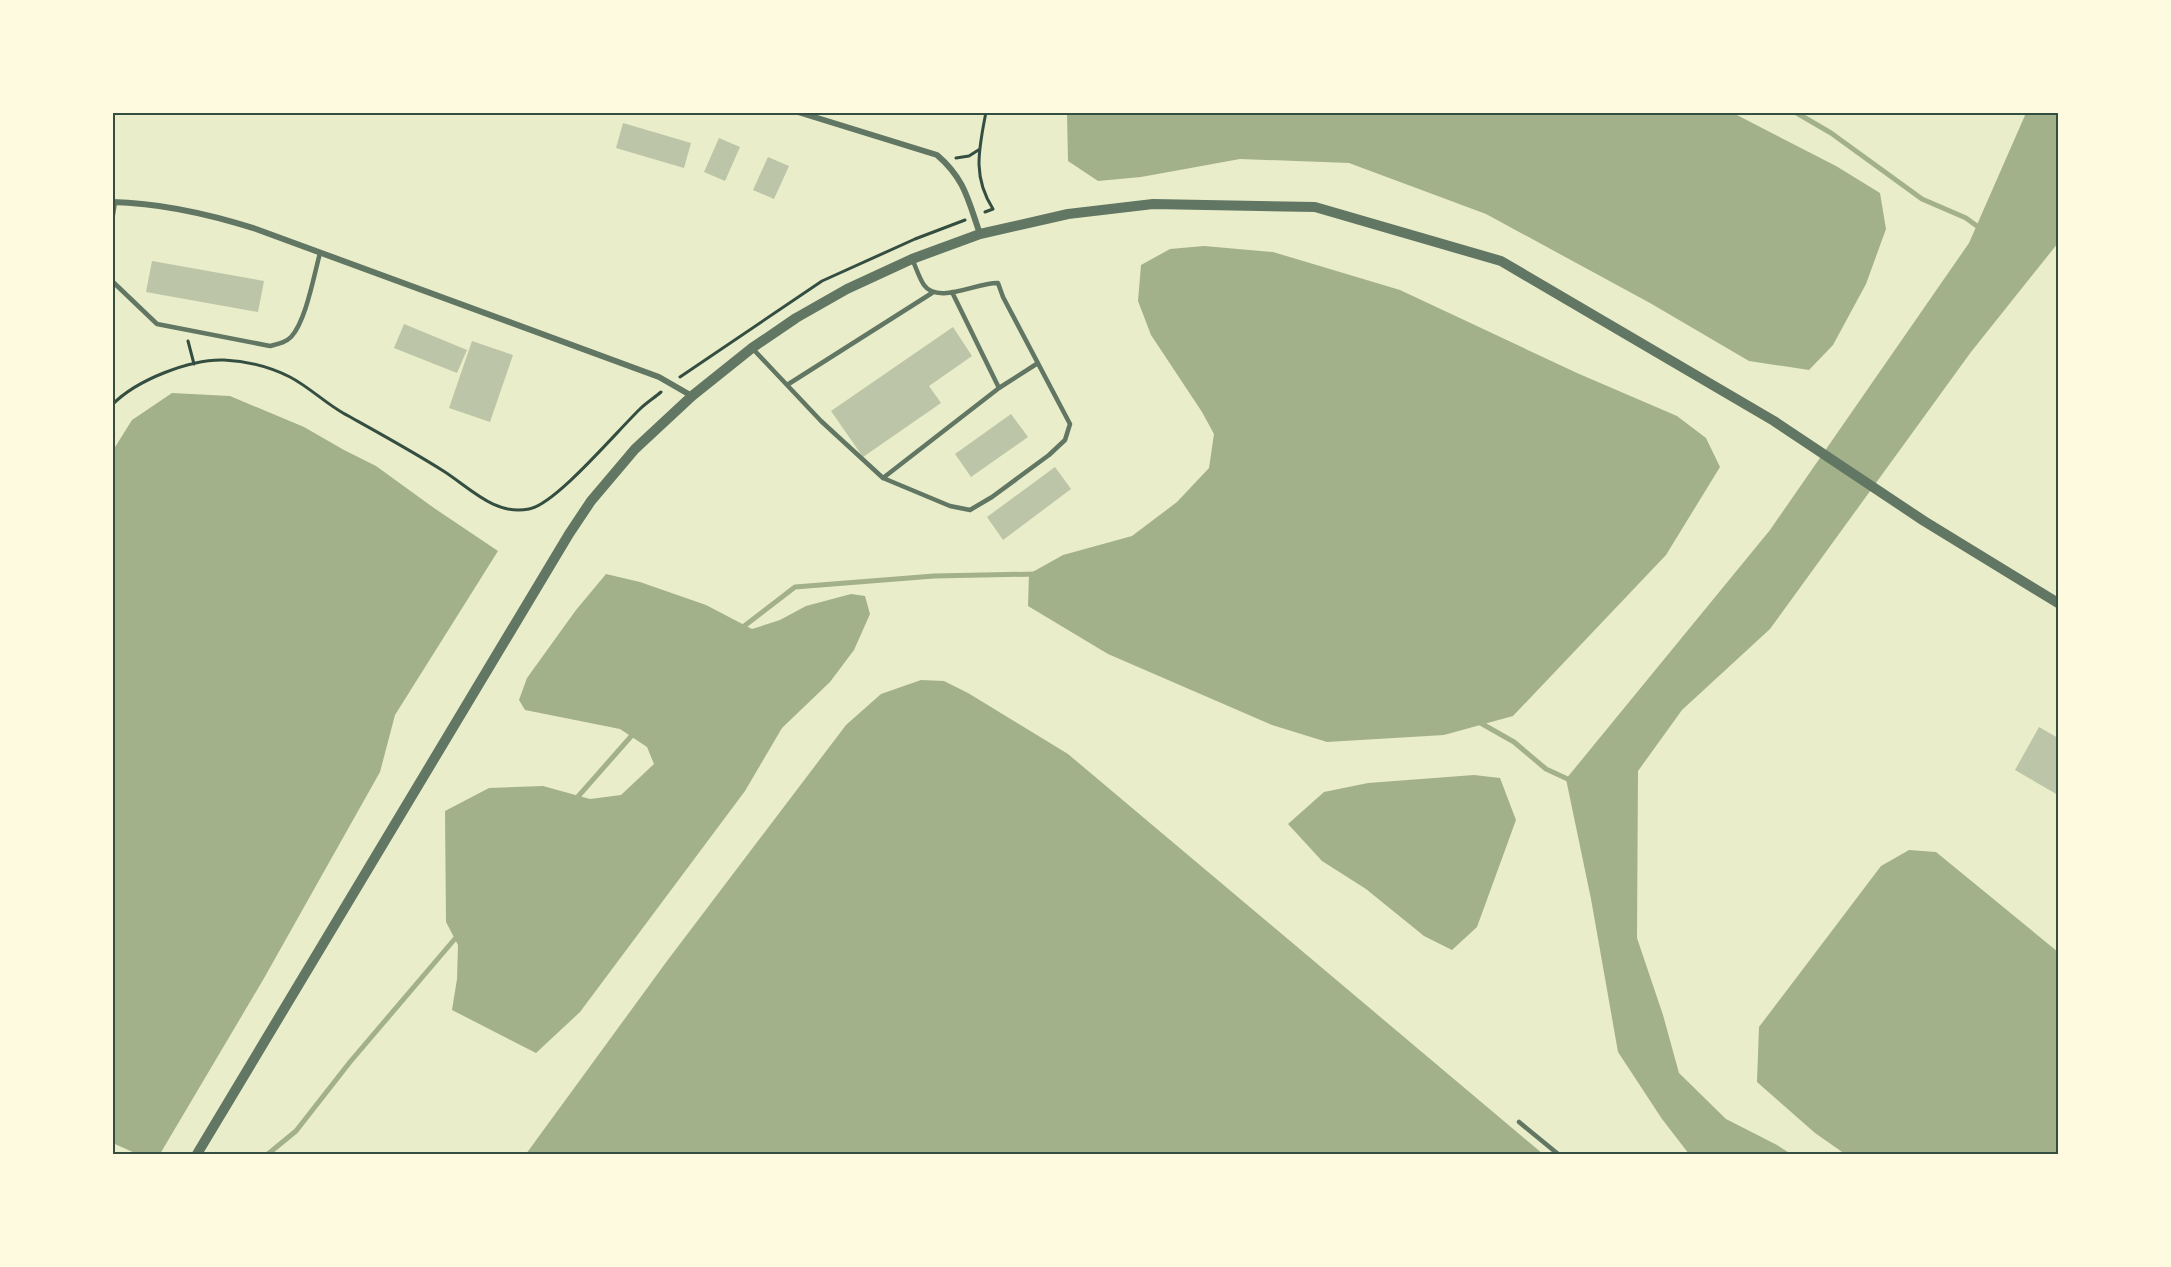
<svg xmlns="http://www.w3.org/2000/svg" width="2171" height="1267" viewBox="0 0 2171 1267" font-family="'IBM Plex Sans',sans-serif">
  <rect width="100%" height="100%" fill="#e9edc9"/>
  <path fill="#a3b18a" d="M1067 113H1733L1836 166 1880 193 1886 229 1866 284 1833 345 1809 370 1749 361 1650 303 1486 214 1349 163 1240 159 1141 177 1098 181 1068 161Z
    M2026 113H2058V243L1971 352 1770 629 1682 710 1638 771 1637 938 1663 1015 1679 1073 1726 1119 1777 1145 1791 1154H1689L1662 1119 1618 1052 1591 899 1566 779 1770 530 1969 243Z
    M1204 246 1273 252 1400 290 1577 373 1677 416 1706 438 1720 467 1666 555 1513 716 1444 735 1327 742 1272 725 1108 654 1028 606 1029 574 1063 555 1132 536 1177 502 1209 468 1214 434 1202 412 1151 335 1138 301 1141 265 1170 249Z
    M172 393 230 396 304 427 344 450 376 466 434 508 498 551 395 715 380 772 263 980 160 1154H143L112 1140V452L132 420Z
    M606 574 640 582 706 605 752 629 780 620 806 606 851 594 865 596 870 614 854 650 830 682 782 728 745 791 580 1012 536 1053 452 1010 457 979 458 945 446 922 445 811 489 788 543 786 590 799 621 795 654 764 647 747 620 729 525 710 519 700 527 678 576 610Z
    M921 680 944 681 968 693 1068 754 1543 1154H526L667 961 846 725 881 694Z
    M1474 775 1500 778 1516 820 1477 927 1452 950 1424 936 1366 889 1322 861 1288 824 1324 792 1368 783Z
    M1909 850 1936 852 2058 952V1154H1845L1815 1133 1757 1082 1759 1027 1881 866Z"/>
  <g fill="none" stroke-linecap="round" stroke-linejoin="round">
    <path stroke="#a3b18a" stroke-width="5" d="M1795 112 1831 133 1922 199 1966 218 1981 229
      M739 630 795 587 934 576 1036 574
      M1477 721 1514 742 1546 769 1572 781
      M575 800 634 733
      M112 1140 143 1154
      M268 1154 296 1131 350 1062 459 934"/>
  </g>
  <path fill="#bcc5a7" d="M623 123 691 143 684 168 616 148Z
    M719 138 740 147 725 181 704 172Z
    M768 157 789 166 774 199 753 190Z
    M152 261 264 281 258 312 146 292Z
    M404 324 467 350 457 373 394 348Z
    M953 327 972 356 929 386 941 403 863 457 831 411Z
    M472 341 513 355 490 422 449 408Z
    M1011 414 1028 437 971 477 955 454Z
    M1055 467 1071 489 1003 540 987 517Z
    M2039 727 2058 738V795L2015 770Z"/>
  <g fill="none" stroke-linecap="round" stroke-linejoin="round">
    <path stroke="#344e41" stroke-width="3" d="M956 158 969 156 980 149
      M985 212 993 209C972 176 979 149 986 112
      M188 341 194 364
      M680 377 822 281 915 239 965 220
      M112 405C136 380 190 359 224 360 246 361 270 367 290 377 309 387 324 402 343 413 377 432 412 451 445 472 471 489 496 516 529 509 556 504 617 431 640 409 646 403 654 398 661 392"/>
    <path stroke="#617663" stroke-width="4.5" d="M112 221 115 202
      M112 281 157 324 270 346C278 344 285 343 291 337 306 321 314 275 320 253
      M753 349 821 421 883 478 950 506 970 510 992 497 1049 455 1065 440 1070 424 1003 297 998 283C977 282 938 305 924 285 919 278 916 267 912 259
      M787 385 932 293
      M999 388 1038 363
      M883 478 999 388 952 292
      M1519 1122 1558 1154"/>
    <path stroke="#617663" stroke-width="6" d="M798 112 937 155C965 179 968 200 980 234
      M112 202C162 203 209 214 256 229L659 377 692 396"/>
    <path stroke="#617663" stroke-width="10" d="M197 1154 569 534 591 501 635 449 692 396 752 348 796 318 847 289 912 259 980 234 1068 214 1153 204 1315 207 1501 261 1774 421 1924 521 2058 603"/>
  </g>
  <rect width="2171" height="1267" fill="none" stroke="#fefae0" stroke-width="228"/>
  <rect x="114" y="114" width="1943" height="1039" fill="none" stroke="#344e41" stroke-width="2"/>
</svg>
